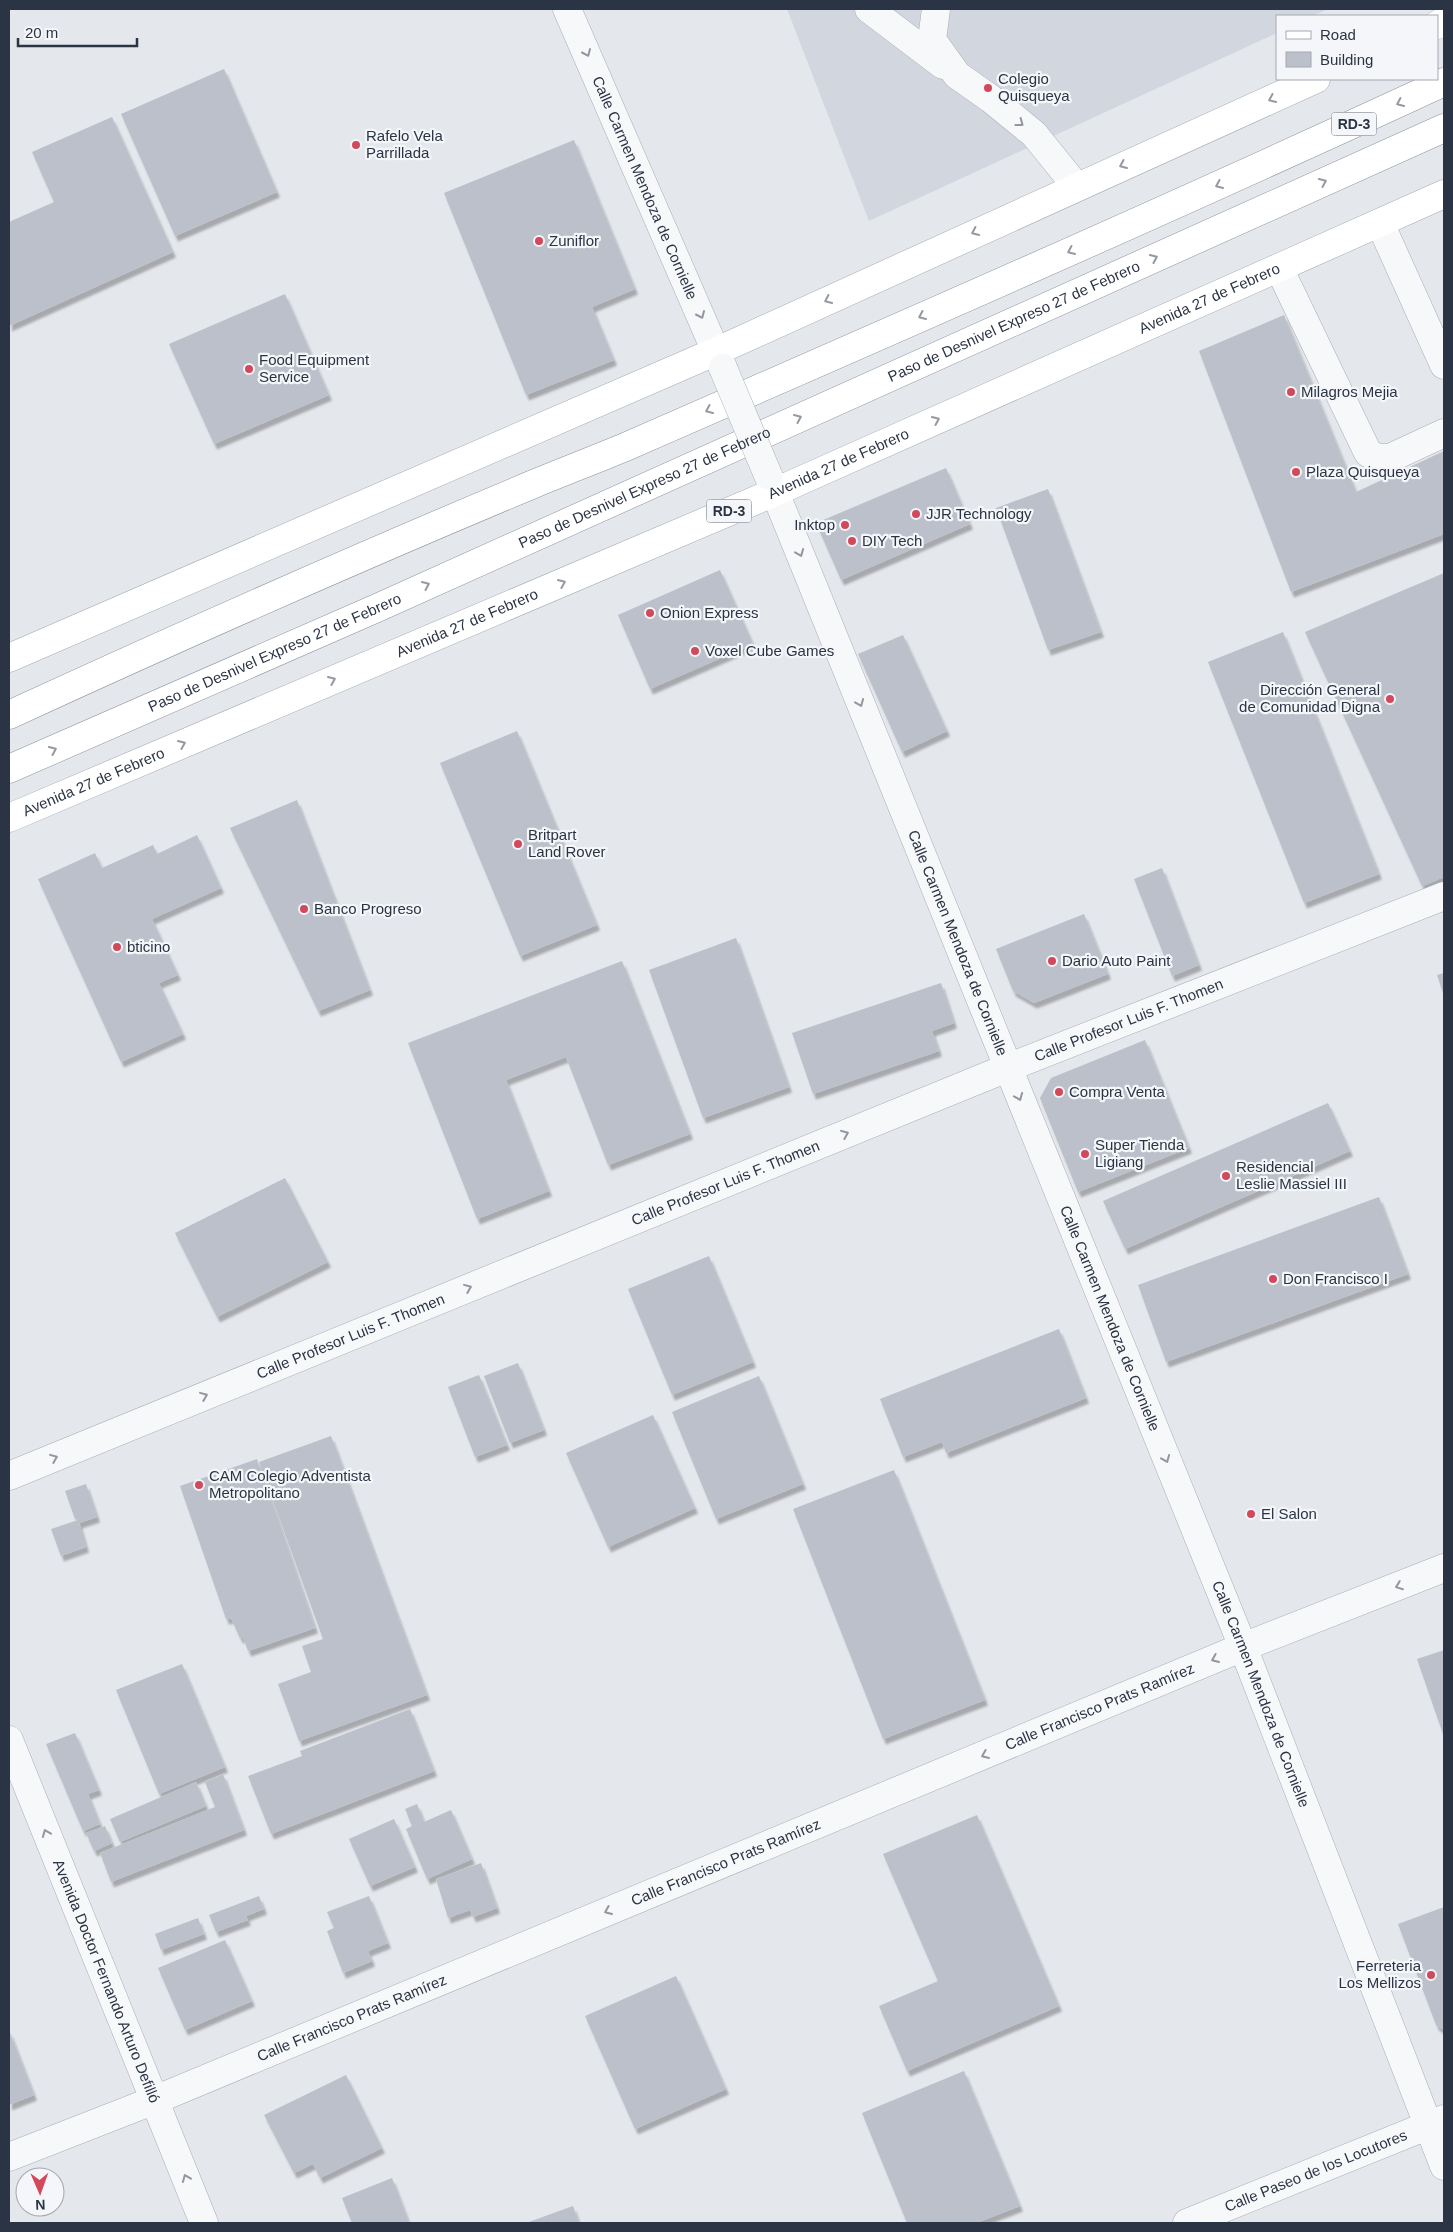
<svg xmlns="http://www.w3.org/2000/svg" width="1453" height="2232" viewBox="0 0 1453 2232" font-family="Arial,sans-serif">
  <defs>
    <filter id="shadow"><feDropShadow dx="3" dy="5.5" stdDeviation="1" flood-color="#0004"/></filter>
  </defs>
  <rect width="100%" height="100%" fill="#e4e7ec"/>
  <path fill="#d2d6de" d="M787 9H1328L1312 16H1277V33L869 221Z"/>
  <path fill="#bbc0ca" filter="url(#shadow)" d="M224 69 277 192 175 236 121 114Z
    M112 117 173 252 9 326V222L54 202 32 152Z
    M574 140 635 289 592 307 614 360 526 395 444 193Z
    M285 294 329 395 214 444 169 344Z
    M1284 315 1356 492 1444 451V534L1291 592 1199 351Z
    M946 468 970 524 841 580 816 523Z
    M1048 489 1101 632 1048 650 996 508Z
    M720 570 753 644 650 689 618 615Z
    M1444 573V877L1422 886 1305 632Z
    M1283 632 1379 874 1304 903 1208 662Z
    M903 635 947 731 902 752 858 654Z
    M517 731 597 925 520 956 440 763Z
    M297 800 370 990 318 1011 230 828Z
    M197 835 221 888 152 919 178 975 159 983 183 1034 121 1062 38 879 95 853 102 868 153 845 157 854Z
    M1162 868 1199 965 1172 976 1134 879Z
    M1084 914 1108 974 1034 1003 1013 991 996 949Z
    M736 938 789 1087 703 1118 649 970Z
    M622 961 690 1134 608 1165 566 1057 506 1080 549 1191 477 1219 408 1043Z
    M1444 973V996L1437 975Z
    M941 983 954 1023 932 1031 939 1051 813 1094 792 1033Z
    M1145 1040 1189 1148 1078 1192 1040 1098 1051 1078Z
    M1328 1103 1350 1151 1125 1249 1103 1201Z
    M285 1178 328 1262 217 1317 175 1233Z
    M1379 1197 1408 1274 1166 1362 1138 1285Z
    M709 1256 753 1362 672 1395 628 1289Z
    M1059 1329 1086 1398 946 1453 942 1442 903 1457 880 1399Z
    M518 1363 544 1430 510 1443 484 1376Z
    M479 1375 507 1445 475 1457 448 1387Z
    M759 1376 803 1484 716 1519 672 1412Z
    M653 1415 695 1508 608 1547 566 1453Z
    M331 1436 427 1695 299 1741 278 1684 311 1672 302 1646 323 1639 259 1462Z
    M257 1459 315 1628 248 1651 243 1637 240 1638 231 1618 226 1619 180 1486Z
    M894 1470 985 1700 883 1739 793 1509Z
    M86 1484 97 1517 79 1523 86 1547 61 1556 51 1529 78 1520 75 1519 65 1491Z
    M1444 1650V1737L1417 1659Z
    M182 1664 225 1767 159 1794 116 1690Z
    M410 1709 434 1771 271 1834 248 1776 302 1756 300 1751Z
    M75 1733 99 1790 88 1794 100 1824 83 1831 46 1744Z
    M223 1774 244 1830 111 1882 100 1853 215 1807 205 1782Z
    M196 1782 206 1806 120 1842 110 1819Z
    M417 1804 424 1822 451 1810 472 1859 427 1879 406 1829 412 1826 405 1809Z
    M977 1815 1059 2006 907 2071 879 2006 938 1981 883 1854Z
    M394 1819 415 1867 370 1886 349 1839Z
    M105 1826 112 1843 94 1851 86 1833Z
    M481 1863 497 1908 473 1917 470 1910 448 1918 436 1879Z
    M259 1896 264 1909 246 1916 248 1920 216 1932 209 1915Z
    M369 1896 388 1943 368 1951 372 1961 343 1973 327 1931 334 1928 327 1912Z
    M1444 1907V2030L1436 2025 1398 1924Z
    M198 1918 204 1934 161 1950 155 1934Z
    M225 1940 252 2001 185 2030 158 1968Z
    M676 1976 726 2089 635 2129 585 2016Z
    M9 2030 34 2095 9 2105Z
    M964 2071 1020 2206 976 2223H907L862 2113Z
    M346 2075 382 2148 320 2178 313 2164 294 2173 264 2115Z
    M392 2178 409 2223H352L342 2198Z
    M573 2206 579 2223H526Z"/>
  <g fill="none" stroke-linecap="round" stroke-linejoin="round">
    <defs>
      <g id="minor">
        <path id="s1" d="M567 9 723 368"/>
        <path d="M869 9 943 65"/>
        <path d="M936 9 932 40 957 75 991 99 1034 134 1076 186"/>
        <path d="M1380 223 1444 365"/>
        <path d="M1279 268 1368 453 1378 458H1390L1444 433"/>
        <path id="s2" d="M768 475 1243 1647 1444 2166"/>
        <path id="s3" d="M9 1476 1007 1068 1444 896"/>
        <path id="s4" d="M9 1740 204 2223"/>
        <path id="s5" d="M9 2157 155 2100 1243 1647 1444 1568"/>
        <path id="s6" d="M1187 2223 1444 2119"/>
      </g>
      <g id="major">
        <path d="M1437 25 1444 21"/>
        <path d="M9 658 717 351 1316 79"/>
        <path id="s7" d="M9 818 775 492 1444 194"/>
      </g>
      <g id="highway">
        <path d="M9 715C183 635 359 557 536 483 565 471 594 460 623 448 898 328 1172 208 1444 82"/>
        <path id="s8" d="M9 769 377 608 1444 128"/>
      </g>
    </defs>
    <use href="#minor" stroke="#a9aeb7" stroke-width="29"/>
    <use href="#major" stroke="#a3abb8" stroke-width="29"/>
    <use href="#highway" stroke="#8b94a3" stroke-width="29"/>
    <use href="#minor" stroke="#f7f8fa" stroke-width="28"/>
    <use href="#major" stroke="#fff" stroke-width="28"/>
    <use href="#highway" stroke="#fff" stroke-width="28"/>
    <defs>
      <path id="minor-bridge" d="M723 368 768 475"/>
    </defs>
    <use href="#minor-bridge" stroke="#a9aeb7" stroke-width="29" stroke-linecap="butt"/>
    <use href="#minor-bridge" stroke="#f7f8fa" stroke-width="28"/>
  </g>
  <defs><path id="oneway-chevron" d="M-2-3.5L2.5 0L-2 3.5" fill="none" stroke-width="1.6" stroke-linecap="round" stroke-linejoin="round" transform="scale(1.25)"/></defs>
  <g stroke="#9196a0">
    <use href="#oneway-chevron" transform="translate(587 53) rotate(66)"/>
    <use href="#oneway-chevron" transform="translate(1020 123) rotate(37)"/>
    <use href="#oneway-chevron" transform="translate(701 315) rotate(66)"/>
    <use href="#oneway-chevron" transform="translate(800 553) rotate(68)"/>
    <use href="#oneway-chevron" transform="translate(860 703) rotate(68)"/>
    <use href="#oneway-chevron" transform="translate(1019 1097) rotate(68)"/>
    <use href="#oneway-chevron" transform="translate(845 1134) rotate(-22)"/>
    <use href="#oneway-chevron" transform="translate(468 1288) rotate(-22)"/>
    <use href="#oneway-chevron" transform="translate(204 1396) rotate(-22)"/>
    <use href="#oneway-chevron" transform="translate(54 1458) rotate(-22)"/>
    <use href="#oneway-chevron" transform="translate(1166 1459) rotate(68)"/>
    <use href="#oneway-chevron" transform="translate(1399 1586) rotate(159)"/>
    <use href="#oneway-chevron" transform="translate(1215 1659) rotate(157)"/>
    <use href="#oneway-chevron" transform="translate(985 1755) rotate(157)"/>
    <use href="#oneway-chevron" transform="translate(46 1833) rotate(-112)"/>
    <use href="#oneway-chevron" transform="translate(608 1911) rotate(157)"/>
    <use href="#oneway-chevron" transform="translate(186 2178) rotate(-112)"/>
  </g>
  <g stroke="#959aa2">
    <use href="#oneway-chevron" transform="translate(1272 99) rotate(156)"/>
    <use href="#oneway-chevron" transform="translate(1400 103) rotate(155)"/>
    <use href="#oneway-chevron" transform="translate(1123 165) rotate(156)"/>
    <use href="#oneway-chevron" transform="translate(1323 182) rotate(-24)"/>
    <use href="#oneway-chevron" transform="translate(1219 185) rotate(156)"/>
    <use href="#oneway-chevron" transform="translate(975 232) rotate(155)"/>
    <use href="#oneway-chevron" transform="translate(1071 251) rotate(156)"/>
    <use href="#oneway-chevron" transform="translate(1154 258) rotate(-24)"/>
    <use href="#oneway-chevron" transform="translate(828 300) rotate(155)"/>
    <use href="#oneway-chevron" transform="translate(922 316) rotate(156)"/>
    <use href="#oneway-chevron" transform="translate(709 410) rotate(156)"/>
    <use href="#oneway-chevron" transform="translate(798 418) rotate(-24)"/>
    <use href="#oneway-chevron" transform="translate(936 420) rotate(-24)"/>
    <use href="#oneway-chevron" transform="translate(562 583) rotate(-23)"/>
    <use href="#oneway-chevron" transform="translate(426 585) rotate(-24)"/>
    <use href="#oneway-chevron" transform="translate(332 680) rotate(-23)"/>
    <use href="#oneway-chevron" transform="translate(182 744) rotate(-23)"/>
    <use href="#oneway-chevron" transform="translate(53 750) rotate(-24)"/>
  </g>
  <g fill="#d1495b" stroke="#f4f6f9" stroke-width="2">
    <circle cx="988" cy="88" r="5"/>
    <circle cx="356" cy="145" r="5"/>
    <circle cx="539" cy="241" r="5"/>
    <circle cx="249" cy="369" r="5"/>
    <circle cx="1291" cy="392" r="5"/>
    <circle cx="1296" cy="472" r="5"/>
    <circle cx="916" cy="514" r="5"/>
    <circle cx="845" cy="525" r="5"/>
    <circle cx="852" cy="541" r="5"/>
    <circle cx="650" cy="613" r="5"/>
    <circle cx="695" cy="651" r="5"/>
    <circle cx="1390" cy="699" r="5"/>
    <circle cx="518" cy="844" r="5"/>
    <circle cx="304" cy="909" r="5"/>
    <circle cx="117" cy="947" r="5"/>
    <circle cx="1052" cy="961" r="5"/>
    <circle cx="1059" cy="1092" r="5"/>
    <circle cx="1085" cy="1154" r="5"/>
    <circle cx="1226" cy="1176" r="5"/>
    <circle cx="1273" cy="1279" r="5"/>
    <circle cx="199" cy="1485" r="5"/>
    <circle cx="1251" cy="1514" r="5"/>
    <circle cx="1431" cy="1975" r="5"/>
  </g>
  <g text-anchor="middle" stroke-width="4.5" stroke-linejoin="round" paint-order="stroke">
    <g fill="#f4f6f9" stroke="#676e7b" stroke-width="1">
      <rect x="1331.5" y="112.5" width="45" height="23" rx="4"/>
      <rect x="706.5" y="499.5" width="45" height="23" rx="4"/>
    </g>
    <g font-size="14" font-weight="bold" fill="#2b3445">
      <text x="1354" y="129">RD-3</text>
      <text x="729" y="516">RD-3</text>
    </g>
    <g font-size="15" fill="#2b3445" stroke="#f4f6f9" text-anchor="start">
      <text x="998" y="84">Colegio<tspan x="998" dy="17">Quisqueya</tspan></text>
      <text x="366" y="141">Rafelo Vela<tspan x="366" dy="17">Parrillada</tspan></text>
      <text x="549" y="246">Zuniflor</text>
      <text x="259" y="365">Food Equipment<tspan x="259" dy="17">Service</tspan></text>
      <text x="1301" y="397">Milagros Mejia</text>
      <text x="1306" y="477">Plaza Quisqueya</text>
      <text x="926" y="519">JJR Technology</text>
      <text x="835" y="530" text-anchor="end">Inktop</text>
      <text x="862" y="546">DIY Tech</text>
      <text x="660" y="618">Onion Express</text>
      <text x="705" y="656">Voxel Cube Games</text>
      <text x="1380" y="695" text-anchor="end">Dirección General<tspan x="1380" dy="17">de Comunidad Digna</tspan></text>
      <text x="528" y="840">Britpart<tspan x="528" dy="17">Land Rover</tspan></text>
      <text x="314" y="914">Banco Progreso</text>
      <text x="127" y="952">bticino</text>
      <text x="1062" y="966">Dario Auto Paint</text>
      <text x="1069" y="1097">Compra Venta</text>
      <text x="1095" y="1150">Super Tienda<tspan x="1095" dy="17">Ligiang</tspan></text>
      <text x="1236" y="1172">Residencial<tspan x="1236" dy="17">Leslie Massiel III</tspan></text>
      <text x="1283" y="1284">Don Francisco I</text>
      <text x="209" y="1481">CAM Colegio Adventista<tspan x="209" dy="17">Metropolitano</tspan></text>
      <text x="1261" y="1519">El Salon</text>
      <text x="1421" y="1971" text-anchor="end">Ferreteria<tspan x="1421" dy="17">Los Mellizos</tspan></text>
    </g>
    <g font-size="15" fill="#2b3445" stroke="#f4f6f9">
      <text dy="5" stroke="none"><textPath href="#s1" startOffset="195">Calle Carmen Mendoza de Cornielle</textPath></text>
      <text dy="5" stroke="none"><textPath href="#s7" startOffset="1308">Avenida 27 de Febrero</textPath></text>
      <text dy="5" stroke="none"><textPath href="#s8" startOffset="1100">Paso de Desnivel Expreso 27 de Febrero</textPath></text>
      <text dy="5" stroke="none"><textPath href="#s7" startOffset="902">Avenida 27 de Febrero</textPath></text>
      <text dy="5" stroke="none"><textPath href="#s8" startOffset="695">Paso de Desnivel Expreso 27 de Febrero</textPath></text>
      <text dy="5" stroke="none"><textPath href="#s7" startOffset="498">Avenida 27 de Febrero</textPath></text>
      <text dy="5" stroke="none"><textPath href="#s8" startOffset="290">Paso de Desnivel Expreso 27 de Febrero</textPath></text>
      <text dy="5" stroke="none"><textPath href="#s7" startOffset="92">Avenida 27 de Febrero</textPath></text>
      <text dy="5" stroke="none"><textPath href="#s2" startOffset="505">Calle Carmen Mendoza de Cornielle</textPath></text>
      <text dy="5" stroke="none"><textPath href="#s3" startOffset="1209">Calle Profesor Luis F. Thomen</textPath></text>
      <text dy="5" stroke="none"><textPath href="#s3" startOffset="774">Calle Profesor Luis F. Thomen</textPath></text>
      <text dy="5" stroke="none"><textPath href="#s2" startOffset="910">Calle Carmen Mendoza de Cornielle</textPath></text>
      <text dy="5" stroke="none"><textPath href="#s3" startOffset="369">Calle Profesor Luis F. Thomen</textPath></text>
      <text dy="5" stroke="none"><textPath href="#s2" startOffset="1315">Calle Carmen Mendoza de Cornielle</textPath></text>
      <text dy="5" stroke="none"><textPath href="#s5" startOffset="1180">Calle Francisco Prats Ramírez</textPath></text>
      <text dy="5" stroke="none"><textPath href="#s5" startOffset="775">Calle Francisco Prats Ramírez</textPath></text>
      <text dy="5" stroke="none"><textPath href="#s4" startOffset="260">Avenida Doctor Fernando Arturo Defilló</textPath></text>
      <text dy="5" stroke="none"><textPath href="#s5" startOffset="370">Calle Francisco Prats Ramírez</textPath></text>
      <text dy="5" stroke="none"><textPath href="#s6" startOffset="139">Calle Paseo de los Locutores</textPath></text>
    </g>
  </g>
  <rect width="1453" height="2232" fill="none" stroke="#2b3445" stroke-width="20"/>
  <rect x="1276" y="15" width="162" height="65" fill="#f4f6f9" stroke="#a4a8b1"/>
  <rect x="1286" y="31" width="25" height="8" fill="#ffffff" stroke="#a4a8b1"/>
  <text x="1320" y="40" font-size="15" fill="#2b3445">Road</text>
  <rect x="1286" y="52" width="25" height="15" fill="#bbc0ca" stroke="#a4a8b1"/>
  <text x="1320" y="65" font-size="15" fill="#2b3445">Building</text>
  <g transform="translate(40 2192) rotate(178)"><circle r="24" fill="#f4f6f9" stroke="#a4a8b1"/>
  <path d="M0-4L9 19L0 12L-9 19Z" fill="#d1495b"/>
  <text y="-8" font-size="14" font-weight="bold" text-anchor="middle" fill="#2b3445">N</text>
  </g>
  <path d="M18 38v8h119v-8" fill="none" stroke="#2b3445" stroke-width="2.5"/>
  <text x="25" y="38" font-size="15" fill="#2b3445" stroke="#f4f6f9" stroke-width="4" paint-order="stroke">20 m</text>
</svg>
